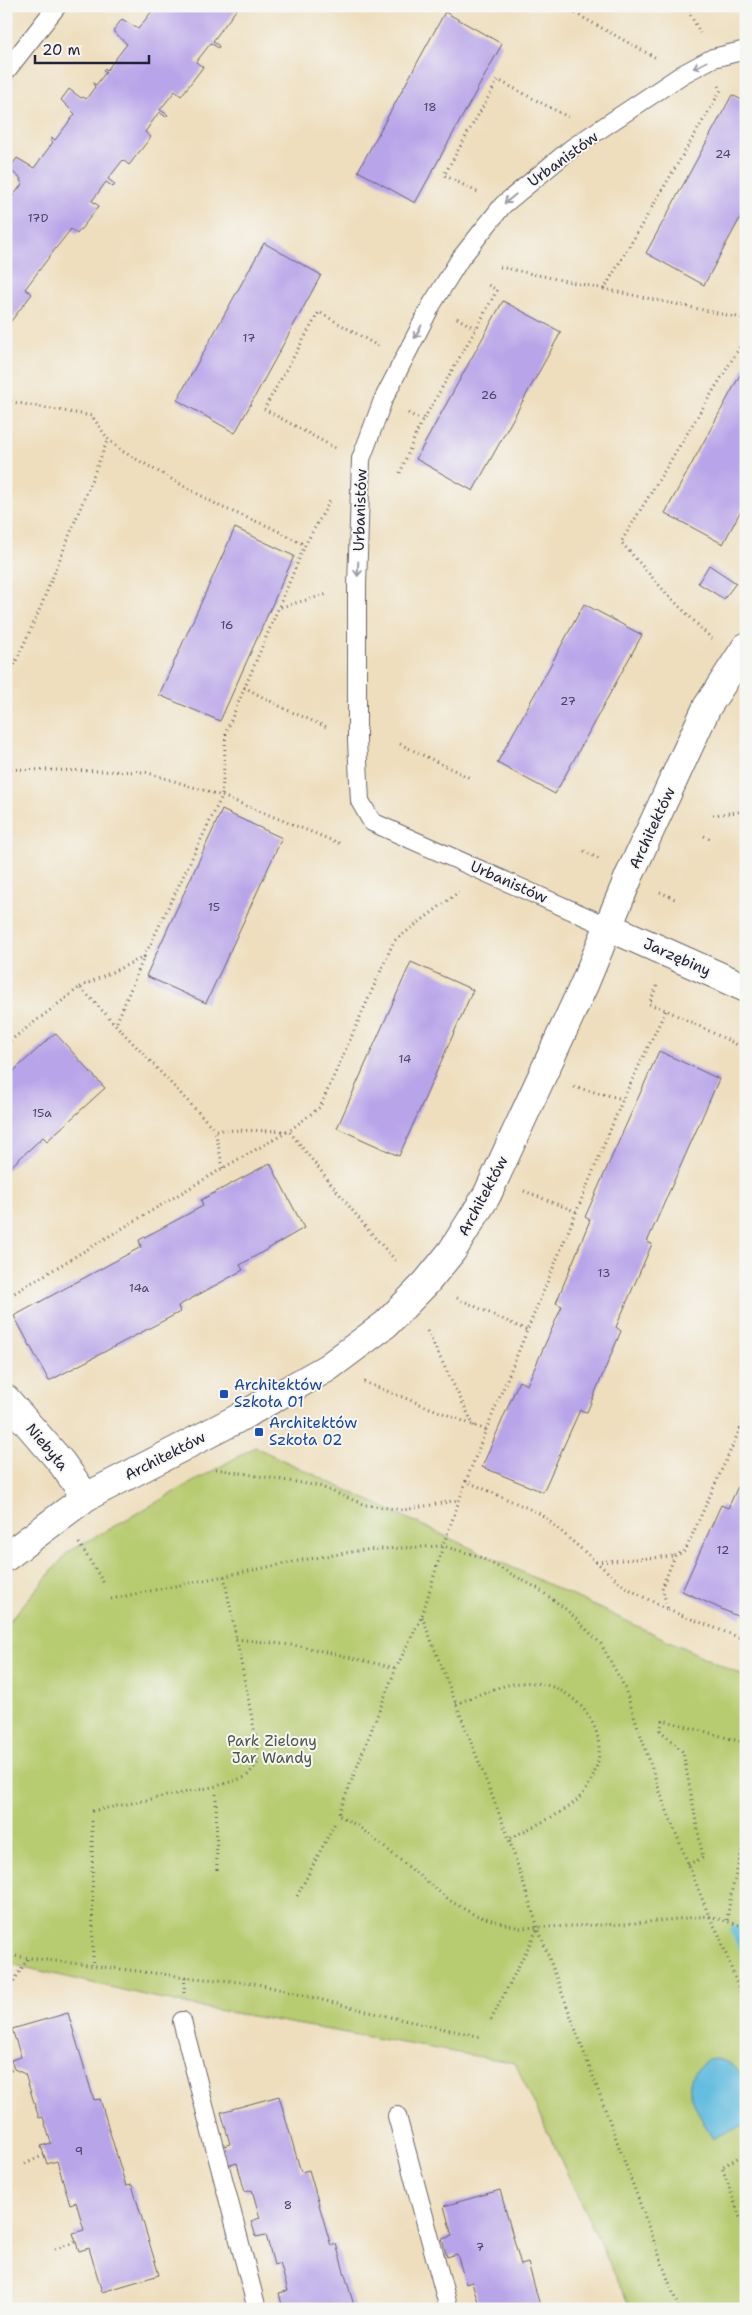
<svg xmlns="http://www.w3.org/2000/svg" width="752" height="2315" viewBox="0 0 752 2315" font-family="'Shantell Sans',sans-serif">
  <rect width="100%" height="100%" fill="#f6f6f2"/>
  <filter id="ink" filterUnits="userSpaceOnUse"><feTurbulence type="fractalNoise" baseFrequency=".02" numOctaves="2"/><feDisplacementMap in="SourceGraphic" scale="10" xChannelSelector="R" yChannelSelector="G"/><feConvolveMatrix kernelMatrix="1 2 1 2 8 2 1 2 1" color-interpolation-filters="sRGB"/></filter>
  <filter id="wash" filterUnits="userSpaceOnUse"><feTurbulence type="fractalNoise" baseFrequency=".0096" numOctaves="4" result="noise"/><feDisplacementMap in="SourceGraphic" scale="20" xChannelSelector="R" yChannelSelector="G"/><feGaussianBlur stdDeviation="1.12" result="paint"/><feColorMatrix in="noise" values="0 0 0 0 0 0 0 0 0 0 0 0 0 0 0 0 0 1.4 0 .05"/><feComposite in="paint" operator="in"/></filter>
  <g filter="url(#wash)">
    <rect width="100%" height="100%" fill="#eedebd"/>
    <path fill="#b7cb6f" stroke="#6c7655" d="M255 1447 746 1677V2309H631L515 2063 183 2004 6 1963V1625L68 1552Z"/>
    <path fill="#62bcdf" stroke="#426f8d" d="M716 2059C752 2065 746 2096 746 2125L712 2138C705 2124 684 2093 691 2079 694 2072 701 2066 706 2060Z"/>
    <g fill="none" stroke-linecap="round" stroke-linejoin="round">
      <path stroke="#62bcdf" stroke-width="11" d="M736 1931 746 1952"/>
    </g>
    <g id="blocks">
      <path fill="#b8a4e9" d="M156 6H239L213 41 219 46 218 48 211 43 196 62 203 67 181 96 175 91 160 110 168 115 166 117 159 112 145 132 151 137 129 165 123 160 108 179 115 184 113 187 106 182 92 201 99 206 77 234 71 229 56 248 25 289 32 294 8 325 6 324V205L23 183 20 181 21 179 9 169 17 158 34 168 53 142 50 140 52 138 55 140 75 114 61 100 69 89 81 98 83 97 86 99 95 87 93 83 96 85 106 72 103 70 105 68 107 70 127 44 113 31 122 19 138 29Z
        M445 12 502 44 415 203 358 171Z
        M732 95 746 102V207L704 285 646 253Z
        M264 243 321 275 235 433 177 400Z
        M503 301 561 332 473 491 416 459Z
        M746 364V501L723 544 665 513Z
        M235 528 294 556 220 721 159 695Z
        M709 565 736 583 724 599 698 583Z
        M584 604 642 635 555 794 497 763Z
        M222 810 282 838 206 1003 146 976Z
        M411 962 473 990 399 1156 337 1128Z
        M55 1033 105 1088 47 1141 43 1137 6 1171V1078Z
        M659 1051 719 1079 647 1242 652 1244 616 1327 621 1331 587 1412 580 1410 543 1492 482 1467 519 1381 527 1385 562 1306 556 1303 590 1220 585 1217Z
        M270 1163 304 1228 240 1265 243 1270 178 1306 180 1312 49 1381 14 1316 141 1247 139 1240 203 1206 201 1200Z
        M746 1469V1608L741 1618 682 1591 721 1505 728 1508Z
        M68 2013 94 2100 100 2099 126 2186 132 2185 159 2275 102 2292 89 2248 79 2251 73 2233 84 2230 76 2202 70 2204 57 2161 47 2164 41 2146 51 2143 43 2117 39 2118 25 2074 14 2069 11 2060 21 2057 12 2029Z
        M279 2096 301 2172 309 2170 331 2246 336 2244 355 2309H283L279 2293 288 2291 280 2263 274 2265 266 2235 256 2237 251 2221 260 2218 252 2190 245 2192 237 2163 227 2166 221 2147 230 2144 221 2112Z
        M500 2190 521 2265 528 2263 541 2309H480L472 2282 466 2284 457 2254 447 2257 442 2239 452 2236 444 2206Z"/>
    </g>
  </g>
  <g filter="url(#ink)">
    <use href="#blocks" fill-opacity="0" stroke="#696468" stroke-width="1"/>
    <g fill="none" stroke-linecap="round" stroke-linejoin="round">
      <defs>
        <path id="service" d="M6 71 57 6
          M609 927 372 822 360 801 357 741V586L361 459 383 400 432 304 460 259 503 205 572 148 683 74 713 58 746 50
          M182 2021 257 2309
          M397 2116 449 2309"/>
        <path id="minor" d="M609 927 746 988
          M6 1399 61 1462 86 1497
          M6 1557 86 1497 235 1420 327 1368 386 1324 426 1283 452 1251 487 1195 584 985 630 874 707 707 746 647"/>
      </defs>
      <use href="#service" stroke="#696468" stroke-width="20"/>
      <use href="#minor" stroke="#696468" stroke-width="30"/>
      <path stroke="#696468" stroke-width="3" stroke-dasharray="1 4" stroke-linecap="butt" d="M562 6 656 58
        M686 6 700 33
        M719 86 721 90 604 289 746 319
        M6 108 12 100
        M477 192 444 175 498 80 568 117
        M500 267 604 289
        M457 318 476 329 497 290 488 285
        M6 401 92 416 108 439 122 451 221 507 270 527 305 545
        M408 413 423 421
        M335 448 264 409 319 312 378 346
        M400 473 418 429 476 329
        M281 607 328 594
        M712 639 665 592 621 542 746 337
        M6 683 39 611 108 439
        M244 687 285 709 329 728
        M400 744 470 778
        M6 769 145 772 222 796 341 844
        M713 815 746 811
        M704 836 713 840
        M584 851 601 860
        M660 892 675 899
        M144 957 222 796 226 732 305 545 330 501
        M657 986 649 1004 666 1010 746 1049
        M80 987 144 957 116 1024
        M6 1044 80 987 215 1130
        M574 1087 623 1099
        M223 1168 215 1130 289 1131 320 1107 394 941 459 892
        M524 1191 577 1212
        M6 1298 223 1168 289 1131 369 1231 398 1263
        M457 1298 526 1330
        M427 1331 474 1426
        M364 1382 486 1430 466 1481 541 1514 625 1587 668 1610 662 1587 675 1556 685 1551 746 1416
        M486 1430 623 1099 666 1010
        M216 1469 319 1486 365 1505 404 1510 458 1500
        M466 1481 443 1546 422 1616 396 1668 338 1815 358 1826 452 1902 475 1915 519 1928 625 1924 709 1916 746 1927
        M79 1543 105 1585
        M596 1562 675 1556
        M111 1599 303 1560 363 1550 443 1546 478 1556 537 1588 567 1610 601 1644 624 1686 663 1801 709 1916 719 1935 746 2008
        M668 1610 746 1640
        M422 1617 509 1839 538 1928 679 2309
        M236 1639 300 1646 396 1668
        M456 1704C481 1694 508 1680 536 1683 568 1686 598 1715 599 1748 600 1762 593 1779 585 1791 572 1811 530 1827 509 1839
        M216 1794 217 1872
        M92 1811 217 1786 246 1777 258 1763 257 1744 224 1576
        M92 1821 93 1965
        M688 1864 703 1858 683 1752 660 1730 663 1720 746 1743
        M297 1896 336 1821
        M727 1920 731 1894 746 1835
        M6 1955 194 1978 254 1983 390 2017 482 2037
        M184 1993 185 1976
        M6 1994 28 1958
        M491 2020 538 1928
        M6 2072 14 2069
        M746 2153 722 2167 746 2235
        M25 2164 44 2155
        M55 2249 76 2242"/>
      <use href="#service" stroke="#fff" stroke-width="18"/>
      <use href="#minor" stroke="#fff" stroke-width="28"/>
    </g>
    <defs><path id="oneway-shaft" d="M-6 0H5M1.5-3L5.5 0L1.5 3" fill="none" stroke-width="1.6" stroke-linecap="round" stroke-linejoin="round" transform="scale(1.25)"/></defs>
    <g stroke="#9c9ca7">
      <use href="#oneway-shaft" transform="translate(700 65) rotate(153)"/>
      <use href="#oneway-shaft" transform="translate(510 199) rotate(141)"/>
      <use href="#oneway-shaft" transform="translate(418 332) rotate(118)"/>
      <use href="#oneway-shaft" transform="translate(358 569) rotate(92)"/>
    </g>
  </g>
  <g fill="#1a4fb4" stroke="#f6f6f2" stroke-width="2">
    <rect x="219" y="1389" width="10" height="10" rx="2.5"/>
    <rect x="254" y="1427" width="10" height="10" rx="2.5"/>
  </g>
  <g text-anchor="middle" stroke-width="4" stroke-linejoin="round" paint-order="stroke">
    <g font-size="12" fill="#484266">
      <text x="430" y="111">18</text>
      <text x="723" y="158">24</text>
      <text x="38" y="222">17D</text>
      <text x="249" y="342">17</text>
      <text x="489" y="399">26</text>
      <text x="227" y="629">16</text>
      <text x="568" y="705">27</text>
      <text x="214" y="911">15</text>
      <text x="405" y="1063">14</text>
      <text x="42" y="1117">15a</text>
      <text x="604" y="1277">13</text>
      <text x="139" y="1292">14a</text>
      <text x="723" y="1554">12</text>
      <text x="79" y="2155">9</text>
      <text x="288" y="2209">8</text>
      <text x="480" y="2251">7</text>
    </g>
    <g font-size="15" fill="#22223b" stroke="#f6f6f2">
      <text transform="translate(563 159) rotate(-36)" y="5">Urbanistów</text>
      <text transform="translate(360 510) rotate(-88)" y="5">Urbanistów</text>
      <text transform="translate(652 828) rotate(-65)" y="5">Architektów</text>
      <text transform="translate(509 882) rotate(24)" y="5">Urbanistów</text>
      <text transform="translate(677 957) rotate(24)" y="5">Jarzębiny</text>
      <text transform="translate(483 1196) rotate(-62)" y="5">Architektów</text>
      <text transform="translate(47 1447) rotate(50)" y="5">Niebyła</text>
      <text transform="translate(165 1456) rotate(-27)" y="5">Architektów</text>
    </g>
    <g font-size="15" fill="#164399" stroke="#f6f6f2" text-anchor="start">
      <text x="234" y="1390">Architektów<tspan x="234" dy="17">Szkoła 01</tspan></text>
      <text x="269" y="1428">Architektów<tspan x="269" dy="17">Szkoła 02</tspan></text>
    </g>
    <g font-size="15" fill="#4f554b" stroke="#f6f6f2">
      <text x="272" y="1746">Park Zielony<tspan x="272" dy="17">Jar Wandy</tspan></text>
    </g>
  </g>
  <rect width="752" height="2315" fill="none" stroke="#f6f6f2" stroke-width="25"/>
  <path d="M35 55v8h114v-8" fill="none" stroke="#22223b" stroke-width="2.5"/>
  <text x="42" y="55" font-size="15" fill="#22223b" stroke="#f6f6f2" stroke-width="4" paint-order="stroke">20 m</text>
</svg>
